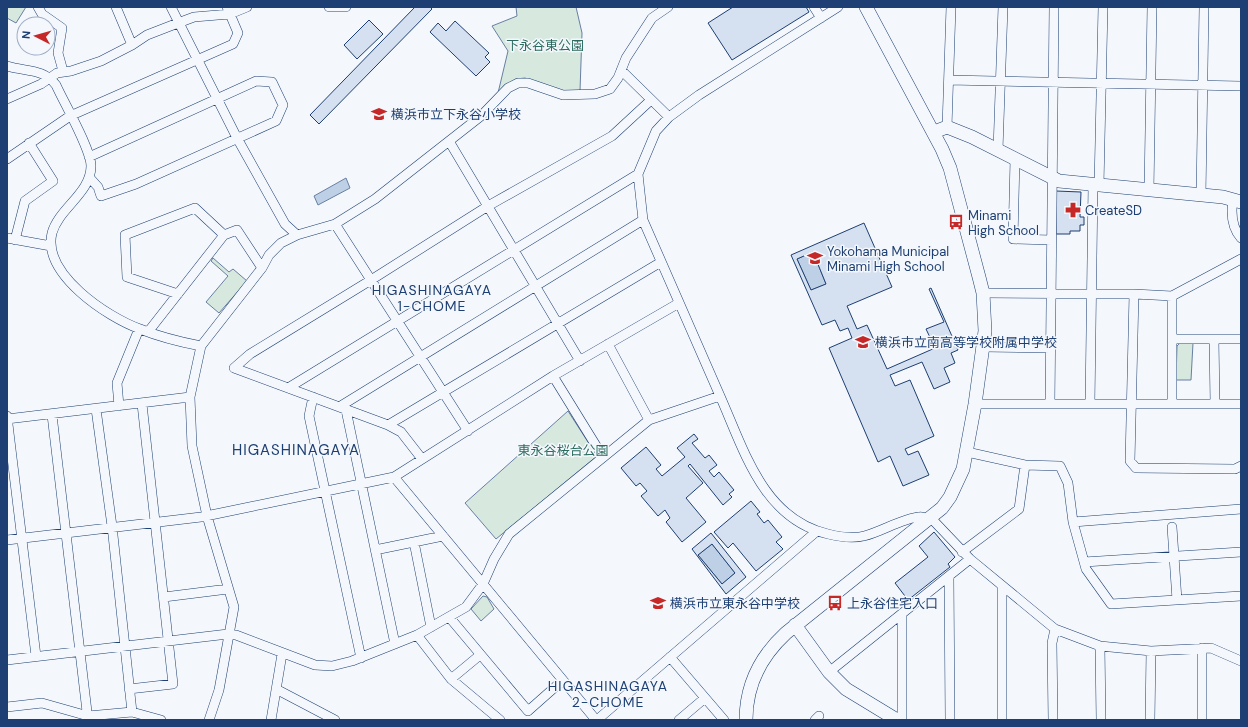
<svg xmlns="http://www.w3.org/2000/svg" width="1248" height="727" viewBox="0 0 1248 727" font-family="'DM Sans','Noto Sans JP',sans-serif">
  <rect width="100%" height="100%" fill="#f4f7fb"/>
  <path fill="#d7e8df" stroke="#687fa3" d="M7 7H26L16 23 7 18Z
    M516 7H576L582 33 580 91H563L525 78 516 79 498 93 508 51 492 26 517 16Z
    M213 258 229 272 233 269 247 281 219 313 206 302 228 276 211 261Z
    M1181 342 1193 343 1191 380H1176L1177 346Z
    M568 411 597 456 496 539 465 503Z
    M483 596 487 597 494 609 481 621 471 609Z"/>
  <path fill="#bed0e5" stroke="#687fa3" d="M346 178 350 188 318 205 314 196Z
    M813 252 826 284 811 290 797 259Z
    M712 544 735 573 722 584 698 555Z"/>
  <path fill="#d5e0f0" stroke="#1d3f73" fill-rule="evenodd" d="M415 7H430L432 9 319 124 310 115Z
    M733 7H806L809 12 732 60 708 23Z
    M369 20 383 34 357 59 344 45Z
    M455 21 489 53 485 57 490 62 476 76 430 32 438 23 446 31Z
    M1056 191 1081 192 1080 217H1084V225H1080V231H1070V234H1056Z
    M864 223 892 287 847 306 857 329 867 325 887 369 935 348 926 329 944 322 929 289 931 288 958 350 951 353 955 363 944 368 950 382 934 389 922 362 890 375 895 386 910 380 934 436 905 449 908 455 918 451 929 475 903 486 890 456 878 462 829 348 852 338 848 328 840 331 835 320 822 325 791 255ZM813 252 826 284 811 290 797 259Z
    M694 434 698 439 692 443 705 458 709 455 717 465 709 471 714 477 719 472 734 490 729 494 732 497 723 505 690 464 688 466 703 483 686 498 706 522 682 542 666 522 670 518 665 510 658 516 641 496 647 491 640 483 636 486 621 468 646 447 661 465 656 469 662 476 685 457 677 448Z
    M751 501 760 512 757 514 764 523 768 520 782 537 776 542 783 549 756 571 733 543 728 548 714 532Z
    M934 532 955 557 948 564 950 567 908 600 895 583 928 557 919 546Z
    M711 533 746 577 726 594 692 549ZM712 544 735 573 722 584 698 555Z"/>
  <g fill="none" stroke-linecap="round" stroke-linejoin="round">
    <defs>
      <path id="street" d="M38 7 42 14 62 28 58 53 63 71
        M116 7 132 45
        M171 7 237 138 285 224 297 235
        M329 7H346
        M814 7 821 18
        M7 66C26 72 43 68 56 85 64 103 91 149 91 166 91 193 59 208 52 233 42 274 107 317 140 329 160 337 180 342 201 346
        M621 70 669 117
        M949 80 1241 86
        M7 99 41 84 57 73 71 71 101 61 132 45 147 35 178 23 194 17 230 14 247 7
        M947 127 951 7
        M449 141 580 361
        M998 150 1003 7
        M89 157 256 81 272 82 283 105 276 121 136 184 101 196 98 187 89 177
        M7 159 70 116 233 44 238 33 227 7
        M1015 159 1013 239 1051 240
        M1099 185 1103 7
        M1149 190 1152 7
        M1201 195 1204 7
        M1233 199C1231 212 1232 228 1241 238
        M335 224 468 431
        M7 238 51 246
        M15 240 25 201 53 181 29 143
        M983 293 1134 294 1172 296 1241 259
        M178 294 127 277 125 235 195 208 224 235
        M1134 294 1130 461 1136 468 1235 469 1241 466
        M148 332 224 235 237 230 262 268
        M1172 339H1241
        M1214 339 1215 404
        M608 344 649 420
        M984 347 1050 348
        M553 376 603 457
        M288 388 638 174
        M720 396 643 220 638 174 656 131 669 117 699 95 838 7
        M313 397 309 416 361 658
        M975 404H1241
        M1050 404 1054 7
        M1090 404 1093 185
        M1172 404V296
        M119 406 117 383 139 329
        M339 407 643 220
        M96 409 112 526 132 712
        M346 410 395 644
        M52 415 88 720
        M7 416 36 656
        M7 419 190 397
        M388 425 661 262
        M967 452 1025 465 1060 466 1068 483 1073 522 1086 569 1111 604 1241 596
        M422 459 401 432 388 425 234 368 250 354 371 280 488 206 612 136 651 100
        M930 517 970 559 1055 629 1100 646 1151 651 1211 648 1241 661
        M1073 522 1241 509
        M1172 527 1177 600
        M7 540 201 517 394 477
        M414 542 431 627
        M375 550 443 536
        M962 552 1019 509 1025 465
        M1084 562 1241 552
        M949 576 950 720
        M1002 587V720
        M164 597 228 589
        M902 614V720
        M450 618 528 711 563 680
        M417 635 451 679 500 720
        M1100 646 1101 720
        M1202 648V720
        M670 657 724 720
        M7 660 228 634 236 635 315 665 332 666 352 661 417 635 466 607 483 584 494 559 509 534 649 420 720 396C744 450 763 519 828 534 840 537 852 539 864 536 881 532 903 518 919 517 922 516 925 518 928 519
        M829 672 970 559
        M451 679 480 655
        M129 689 173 684 142 404
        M276 689 335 720
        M7 707 42 703 88 716 132 712 161 720
        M209 720 219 690 234 607 207 516 192 446 190 397 201 346 262 268 269 255 281 243 297 235 335 224 375 199 481 116 508 88 518 83H528L563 95 595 94 610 89 618 78 626 58 652 18 668 7
        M271 720 282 654
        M596 720 394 477 553 376 679 303
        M597 720 817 531
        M679 720 705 698
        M815 720 819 716
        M1053 720 1052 643 1055 629
        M1150 720 1151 651"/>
      <path id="secondary" d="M934 132 947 127 972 137 1059 181 1223 197 1241 202
        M795 625 829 672 846 689 897 720
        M746 720C746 685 761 656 786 633L942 508 950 497 963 469 975 404 985 331 983 293 979 277 950 168 942 149 866 7"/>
    </defs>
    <use href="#street" stroke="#1d3f73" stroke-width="10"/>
    <use href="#secondary" stroke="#1d3f73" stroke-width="14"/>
    <use href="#street" stroke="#f4f7fb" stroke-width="9"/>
    <use href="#secondary" stroke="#f4f7fb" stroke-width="13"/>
  </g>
  <defs>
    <symbol id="school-bare" viewBox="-9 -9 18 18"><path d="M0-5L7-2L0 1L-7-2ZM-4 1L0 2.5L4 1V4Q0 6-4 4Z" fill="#c62828" stroke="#f4f7fb" stroke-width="2.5" paint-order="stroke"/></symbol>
    <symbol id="pharmacy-bare" viewBox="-9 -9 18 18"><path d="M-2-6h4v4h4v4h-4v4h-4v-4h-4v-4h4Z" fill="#c62828" stroke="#f4f7fb" stroke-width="2.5" paint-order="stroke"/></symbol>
    <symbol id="bus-bare" viewBox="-9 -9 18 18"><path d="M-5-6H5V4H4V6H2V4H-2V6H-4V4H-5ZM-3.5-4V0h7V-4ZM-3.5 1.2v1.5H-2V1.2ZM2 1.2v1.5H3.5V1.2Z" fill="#c62828" stroke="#f4f7fb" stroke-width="2.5" paint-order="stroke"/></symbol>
  </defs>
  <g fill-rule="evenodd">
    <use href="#school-bare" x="368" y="103" width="22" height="22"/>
    <use href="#pharmacy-bare" x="1062" y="199" width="22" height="22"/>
    <use href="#bus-bare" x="945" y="211" width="22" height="22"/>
    <use href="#school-bare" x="804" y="247" width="22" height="22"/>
    <use href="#school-bare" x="852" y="331" width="22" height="22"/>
    <use href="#school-bare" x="647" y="592" width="22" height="22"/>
    <use href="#bus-bare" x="824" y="592" width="22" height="22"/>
  </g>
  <g text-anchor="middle" stroke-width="3" stroke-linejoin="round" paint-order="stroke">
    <g font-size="13" fill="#2c6c60" stroke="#f4f7fb">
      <text x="545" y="50">下永谷東公園</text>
      <text x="563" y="455">東永谷桜台公園</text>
    </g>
    <g font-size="13" fill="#1d3f73" stroke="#f4f7fb" text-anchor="start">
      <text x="391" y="119">横浜市立下永谷小学校</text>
      <text x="1085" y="215">CreateSD</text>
      <text x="968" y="220">Minami<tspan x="968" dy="15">High School</tspan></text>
      <text x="827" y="256">Yokohama Municipal<tspan x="827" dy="15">Minami High School</tspan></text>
      <text x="875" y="347">横浜市立南高等学校附属中学校</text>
      <text x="670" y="608">横浜市立東永谷中学校</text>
      <text x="847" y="608">上永谷住宅入口</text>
    </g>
    <g font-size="14" letter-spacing="1" fill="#1d3f73" stroke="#f4f7fb">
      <text x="432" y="295">HIGASHINAGAYA<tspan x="432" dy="16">1-CHOME</tspan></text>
      <text x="608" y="691">HIGASHINAGAYA<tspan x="608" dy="16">2-CHOME</tspan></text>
    </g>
    <g font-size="15" letter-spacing="1" fill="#1d3f73" stroke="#f4f7fb">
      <text x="296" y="455">HIGASHINAGAYA</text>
    </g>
  </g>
  <rect width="1248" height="727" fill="none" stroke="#1d3f73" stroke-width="16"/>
  <g transform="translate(36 36) rotate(276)"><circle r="19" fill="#f4f7fb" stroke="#9eadc5"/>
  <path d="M0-3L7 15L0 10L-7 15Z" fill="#c62828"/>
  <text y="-6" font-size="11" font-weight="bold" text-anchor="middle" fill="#1d3f73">N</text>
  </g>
</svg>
